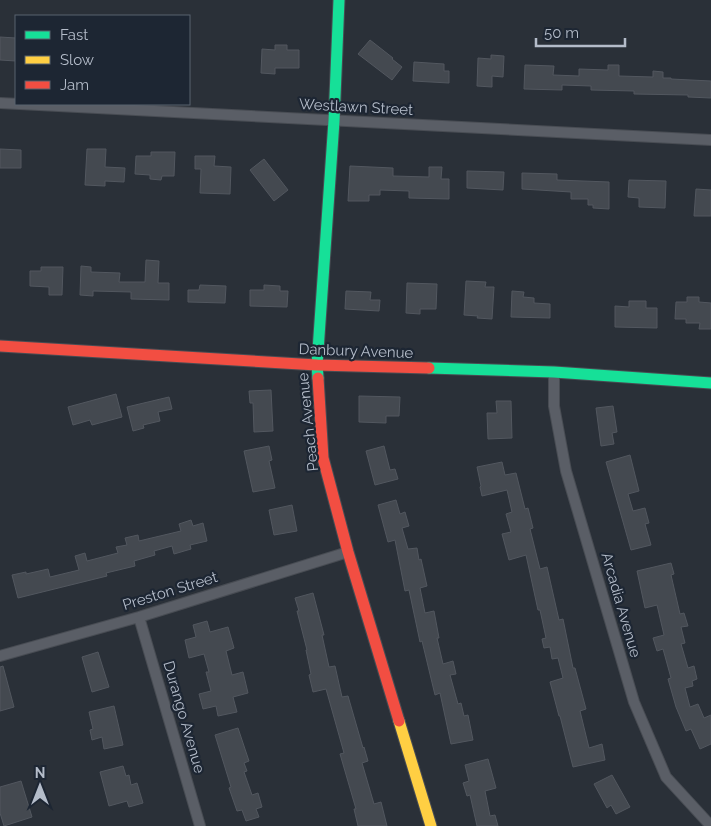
<svg xmlns="http://www.w3.org/2000/svg" width="711" height="826" viewBox="0 0 711 826" font-family="Raleway,sans-serif">
  <rect width="100%" height="100%" fill="#2a3038"/>
  <path fill="#444950" stroke="#52575f" d="M0 37 16 38V61L0 60Z
    M370 40 393 58 392 59 402 67 392 80 358 54Z
    M275 45H287V50H299V68H275V74L261 73 262 49 275 50Z
    M491 55 504 56 503 77 492 76V87L477 86 478 58 491 59Z
    M414 62 444 64V71H449V83L413 81Z
    M525 65 554 66 553 75 579 76V69L608 70V65H619V76L653 77V71L663 72V78H671V79L711 81V98L688 97V95L634 94V91L591 90V86L562 85V90L524 89Z
    M0 149 21 150V168H0Z
    M87 149H106L105 167 125 168 124 182 105 181V186L85 185Z
    M151 152H175L174 176H162L161 180 150 179V175L135 174 136 156H151Z
    M195 156H215L214 166 231 167 230 194 200 193 201 169H195Z
    M264 159 288 190 274 201 250 170Z
    M350 166 393 168V176L429 177V167H442L441 179H449V199L409 198V191L380 190V195H369V201H348Z
    M467 171 504 172 503 190 467 188Z
    M522 173 557 174V180L609 182V209L593 208V205H588V199H571V192L522 189Z
    M629 180 666 181 665 208 639 207V198L628 197Z
    M696 189 711 190V216H694Z
    M146 260 159 261 158 283H169V300L131 299V292L93 291V296L80 295 81 266 91 267V272L120 273 119 282H145Z
    M41 267H63L62 295H49V287L30 286V271H41Z
    M466 281 486 282 485 287H494L492 319 477 318 478 316 464 315Z
    M407 283 437 284 436 309H420V314L406 313Z
    M200 285 226 286 225 303 188 302V290H199Z
    M264 285 280 286V291H288L287 307 250 306V290H264Z
    M346 291 371 292 370 300H380L379 311 345 309Z
    M512 291 524 292 523 297 534 298V303L550 304V318L511 317Z
    M687 297H699V302L711 303V329H699L700 323H686V319H675L676 302H687Z
    M629 301H646V308H657V328L615 327V306L629 307Z
    M271 390 273 431 254 432 253 403H250L249 391Z
    M116 394 122 417 92 425 90 420 73 425 68 407Z
    M359 396 400 397 399 416H386V423L359 422Z
    M169 397 172 409 158 412 160 421 143 425 144 428 133 431 127 407Z
    M496 401H511L512 438 488 439 487 413H497Z
    M613 406 617 432 612 433 614 444 601 446 596 408Z
    M269 446 272 460 269 461 275 488 253 492 244 451Z
    M384 446 390 470 395 469 398 479 375 485 366 451Z
    M630 455 639 491 628 494 633 511 645 508 649 523 645 524 651 545 631 550 606 462Z
    M502 462 505 475 516 473 525 509 528 508 533 528 530 529 540 569 547 567 559 620 563 619 573 668H575L586 709 580 711 589 748 602 744 605 760 573 767 560 716H559L550 682 563 678 558 658 552 659 550 647 544 648 542 639 546 638 540 610H538L526 555 509 560 502 534 511 532 506 514 512 512 507 490 482 496 480 487 481 486 477 467Z
    M396 500 400 514 405 512 409 526 402 528 408 549 417 548 419 560 421 559 427 586 420 588 425 613 434 611 439 638H437L443 664 453 661 456 674 450 675 458 704 461 703 464 716 468 715 473 740 451 744 440 693 435 695 422 641 420 642 409 590 405 591 395 540 388 542 378 505Z
    M292 505 297 531 274 535 269 510Z
    M191 520 193 526 203 523 207 541 190 545 191 549 174 554 172 546 154 551 155 555 134 561 135 566 106 573 107 576 18 598 12 575 26 572V574L48 569 50 577 79 570 75 556 85 553 87 561 118 553 116 547 127 545 125 538 138 535 139 541 181 531 179 524Z
    M671 563 674 574 671 575 680 614 684 613 688 626 681 627 685 643 681 644 688 668 694 666 697 679 692 681 693 686 685 688 690 707 698 704 704 718 711 715V744L700 749 691 729 686 731 676 707 668 679 671 678 663 649 657 651 653 638 664 635 657 605 645 608 637 571Z
    M313 593 324 635H322L329 667 335 666 342 697 348 696 363 748 364 747 368 761 362 763 374 804 381 802 387 826H358L354 809H356L340 754 344 753 326 689 313 692 309 675 311 674 306 650H307L297 611H299L295 598Z
    M207 621 210 632 228 627 234 648 226 651 232 675 243 672 248 693 233 697 237 712 218 716 216 706 203 709 199 694 211 691 206 672H209L204 654 189 658 185 640 196 637 193 625Z
    M98 652 109 687 92 692 82 657Z
    M3 666 14 707 0 711V667Z
    M114 706 123 745 104 749 102 737 92 740 90 730 93 729 89 712Z
    M238 728 249 761 244 763 247 771 244 772 252 795 258 793 262 807 256 809 259 817 246 821 242 810 237 811 229 788 231 787 215 735Z
    M488 759 496 788 485 791 490 816 495 815 498 826H477L470 795 467 796 463 783 469 781 465 765Z
    M123 766 126 776 129 775 131 785 137 783 143 803 129 807 127 801 109 806 100 772Z
    M612 775 630 807 616 814 611 805 607 808 594 784Z
    M21 781 32 817 4 826 0 813V787Z"/>
  <g fill="none" stroke-linecap="round" stroke-linejoin="round">
    <defs>
      <path id="street" d="M0 103 711 140
        M554 372V406L566 471 634 702 666 777 711 826
        M139 617 200 826
        M0 656 139 617 348 552"/>
      <path id="fast" d="M429 368 554 372 711 383
        M318 378 317 365 334 121 339 0"/>
      <path id="slow" d="M399 721 431 826"/>
      <path id="jam" d="M0 346 317 365 429 368
        M318 378 323 458 348 552 399 721"/>
    </defs>
    <use href="#street" stroke="#484c53" stroke-width="12"/>
    <use href="#fast" stroke="#484c53" stroke-width="13"/>
    <use href="#slow" stroke="#484c53" stroke-width="13"/>
    <use href="#jam" stroke="#484c53" stroke-width="13"/>
    <use href="#street" stroke="#5a5e66" stroke-width="10"/>
    <use href="#fast" stroke="#16e098" stroke-width="11"/>
    <use href="#slow" stroke="#ffcf43" stroke-width="11"/>
    <use href="#jam" stroke="#f24e42" stroke-width="11"/>
  </g>
  <g text-anchor="middle" stroke-width="4.5" stroke-linejoin="round" paint-order="stroke">
    <g font-size="15" fill="#b4bcc9" stroke="#1d2633">
      <text transform="translate(356 107) rotate(3)" y="5">Westlawn Street</text>
      <text transform="translate(356 351) rotate(2)" y="5">Danbury Avenue</text>
      <text transform="translate(308 422) rotate(-96)" y="5">Peach Avenue</text>
      <text transform="translate(170 591) rotate(-17)" y="5">Preston Street</text>
      <text transform="translate(621 605) rotate(74)" y="5">Arcadia Avenue</text>
      <text transform="translate(184 717) rotate(74)" y="5">Durango Avenue</text>
    </g>
  </g>
  <rect x="15" y="15" width="175" height="90" fill="#1d2633" stroke="#59626f"/>
  <rect x="25" y="31" width="25" height="8" fill="#16e098" stroke="#59626f"/>
  <text x="60" y="40" font-size="15" fill="#b4bcc9">Fast</text>
  <rect x="25" y="56" width="25" height="8" fill="#ffcf43" stroke="#59626f"/>
  <text x="60" y="65" font-size="15" fill="#b4bcc9">Slow</text>
  <rect x="25" y="81" width="25" height="8" fill="#f24e42" stroke="#59626f"/>
  <text x="60" y="90" font-size="15" fill="#b4bcc9">Jam</text>
  <g transform="translate(40 786)" stroke="#1d2633" stroke-width="4" paint-order="stroke">
  <path d="M0-4L9 19L0 12L-9 19Z" fill="#b4bcc9"/>
  <text y="-8" font-size="14" font-weight="bold" text-anchor="middle" fill="#b4bcc9">N</text>
  </g>
  <path d="M536 38v8h89v-8" fill="none" stroke="#b4bcc9" stroke-width="2.5"/>
  <text x="544" y="38" font-size="15" fill="#b4bcc9" stroke="#1d2633" stroke-width="4" paint-order="stroke">50 m</text>
</svg>
